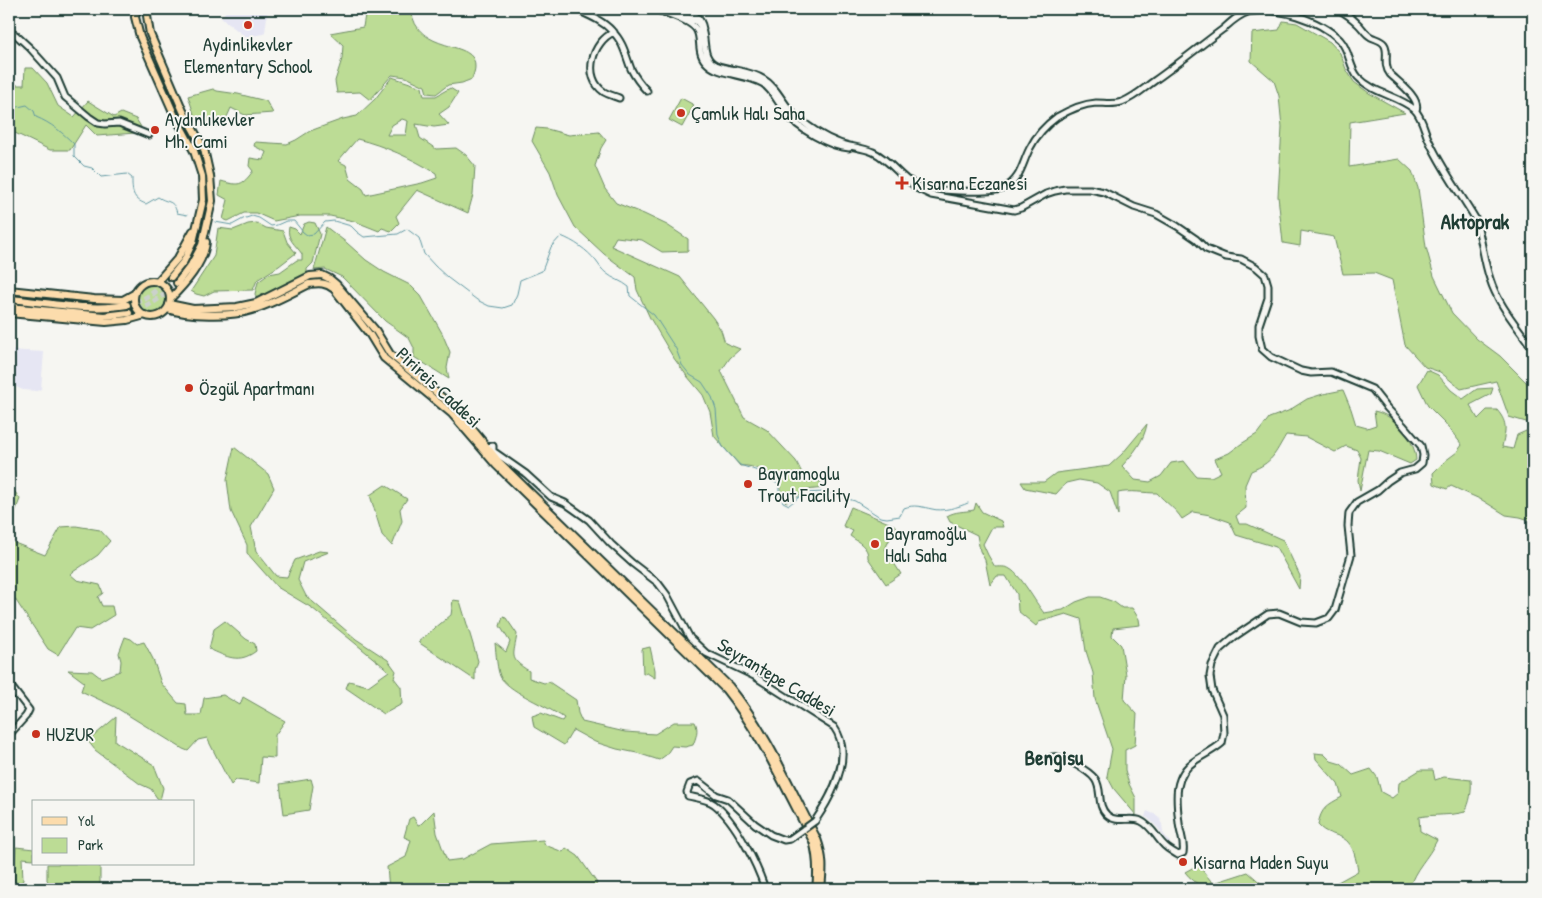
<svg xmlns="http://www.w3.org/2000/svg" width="1542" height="898" viewBox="0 0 1542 898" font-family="'Patrick Hand',sans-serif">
  <rect width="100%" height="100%" fill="#f6f6f2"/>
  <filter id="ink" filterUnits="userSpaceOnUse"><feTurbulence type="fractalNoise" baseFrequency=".02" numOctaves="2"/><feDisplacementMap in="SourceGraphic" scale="10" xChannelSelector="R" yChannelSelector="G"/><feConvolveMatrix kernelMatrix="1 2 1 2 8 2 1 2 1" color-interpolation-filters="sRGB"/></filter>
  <g filter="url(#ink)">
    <path fill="#e6e6f3" d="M227 9H268L265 32 263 34 246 37 221 18Z
      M9 350 44 352 41 389 37 391 23 390 9 384Z
      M1147 811 1156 815 1161 820 1160 821 1162 824 1163 833 1170 842 1168 844 1158 828 1148 818 1145 817Z"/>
    <path fill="#bcdc95" stroke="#6e8c64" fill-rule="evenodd" d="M366 9H411C416 56 477 38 475 67 475 71 473 75 472 79L462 83 448 85 436 94 427 93 425 86 406 77 392 75 370 100 360 92 337 93 335 81 342 59 343 45 330 33 363 27Z
      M1283 21 1297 23 1330 42 1340 53 1346 69 1354 82 1369 93 1405 113 1350 122 1349 167 1399 159 1412 171 1418 188 1426 247 1434 276 1452 313 1477 339 1500 356 1533 389V424L1509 417 1496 381 1461 389 1440 372 1425 367 1405 345 1392 280 1374 273 1343 274 1334 237 1301 231 1300 246 1283 243 1278 196 1282 127 1279 96 1274 81 1251 61 1252 33 1279 30Z
      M25 68H33L47 83 58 106 74 117 88 101 114 117 121 113 136 119 141 127 135 133 97 136 86 125 70 150H50L15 133 9 142V82L17 85H24Z
      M392 77 422 87 424 96H436L450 88 458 93 449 107 439 114 449 125 434 127 416 124 420 138 436 149 456 148 466 155 475 166 473 195 468 213 417 190 396 216 399 223 391 231 382 228 379 231 354 221 330 216H300L274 221 256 213H244L228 221 223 219 228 200 219 195 221 181C239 186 242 186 253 171L249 166 250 158 263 160 266 152 254 146 255 142 287 144 296 140 310 131 343 119 357 116 375 99ZM402 119 408 121 406 135H387L392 125ZM357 139C385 146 411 158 436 173L437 178 422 183 366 195 363 189 350 179 346 165 338 161Z
      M213 89 217 91 238 94 266 101 273 113 245 115 231 108 223 126 206 127 196 120 188 96Z
      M681 98 694 105 682 127 669 120Z
      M536 128 547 129 569 135 599 132 606 140 601 148 595 166 605 189 616 203 644 214 667 225 688 239V251L662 252 642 240 616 237 611 246 680 277 713 318 721 330 725 343 740 349 730 358 721 371 744 417 767 430 796 461 803 475 818 480 825 488 805 490 798 496 786 502 781 495V483C768 475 756 464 740 466L714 436 710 412 703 395 687 376 673 357 650 318 637 290 635 277 604 254 575 227 558 195 550 172 532 141Z
      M309 222 315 223 320 234 313 263 307 269V276L257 300 255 294 258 282 269 274 280 272 297 260H302V254C296 245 286 239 289 227L295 229 300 234 304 224Z
      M257 223 266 228 283 231 287 242 296 253 279 266 257 280 253 290 214 291 204 296 196 294 191 291 214 256 218 228 233 230 248 224Z
      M326 227 347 243 366 260 384 272 410 285 421 296 442 333 450 352 447 368 449 379 414 357V348L409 338 385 321 342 277 325 269 314 270Z
      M135 299a17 17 0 1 1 34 0a17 17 0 1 1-34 0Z
      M1427 370 1438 375 1451 390 1463 399 1477 389 1493 388 1491 394 1470 405 1478 419 1487 410H1497C1509 424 1505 431 1502 447L1513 449 1517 435 1533 428V521L1520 517 1506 515 1482 500 1451 486 1447 489 1434 484 1433 473 1445 461 1457 452 1462 445 1445 423 1428 406 1418 385Z
      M1343 390 1351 409 1356 425 1367 428 1376 425 1374 411C1395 415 1415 439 1416 460L1410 464 1379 451 1368 450 1360 491 1358 480 1361 458 1357 450 1346 446 1335 452 1306 437 1286 435C1274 455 1273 462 1251 471L1245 485 1246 508 1236 516 1239 524H1247L1283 540 1300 576 1299 589 1276 547 1236 535 1230 522 1210 515 1193 512 1182 519C1175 508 1165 502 1157 493 1144 493 1131 490 1118 493V515L1110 492 1097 483 1079 480 1066 483 1056 494 1025 488 1021 482H1044L1056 473 1109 466 1122 454 1147 424C1144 441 1133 454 1122 466L1135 480 1150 482 1161 476 1171 463 1184 461 1196 476 1211 477 1221 472 1215 459 1229 453 1241 444 1257 434 1269 418 1288 411 1307 399 1323 394Z
      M234 447 268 474 274 488 251 527 256 551 276 576 287 577 295 560 319 551 329 552 303 562 298 580 306 596 356 639 388 660 396 671 394 678 401 687 402 704 384 714 346 688 349 681 368 686 389 671 312 608 277 587 247 553V545L231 511 227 480Z
      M385 485 407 499 400 509 402 521 392 546 382 535 370 495Z
      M15 492 20 499 15 512 12 542 45 555 61 527 76 526 100 530 110 541 98 555 70 574 77 580 100 585 103 593 98 597 102 606H112L114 615 90 630 75 628 58 655 48 649 9 590V493Z
      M976 503 982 512 1001 521 1003 527H992L983 544 988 555 995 567C999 567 1006 566 1010 569 1021 575 1035 602 1044 613L1063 610 1076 602 1090 597H1100L1114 602 1122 608H1132L1139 619 1140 625 1113 628 1112 636 1121 645 1126 675 1124 700 1137 714 1135 745 1125 750V770L1129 784 1136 798V815L1114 789 1107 776 1112 749 1095 699 1093 673 1086 651 1081 619 1066 614 1039 622 1036 626 1018 611 1017 594 1006 576H997L990 585 985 560 980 551 977 535 950 522 947 516C955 511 964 512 974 510Z
      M851 507 896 526 885 549 901 574 886 584 868 558C869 547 858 542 850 536L853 531 843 526Z
      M453 600 460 601 478 661 475 670V680L418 642 451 615Z
      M503 617 506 618 517 634C514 656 508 658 529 671V678L544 683 549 682 576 700 578 713 582 722 625 732 655 734 674 722H695C699 730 696 737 693 745L685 747 672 746 666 755 659 760 637 753 617 749 595 742 573 730 564 745 534 727 532 716 541 713 562 721 564 718C546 705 513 694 501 678 497 672 496 652 495 643L506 652 510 642 500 626Z
      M225 621 246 639 255 644 256 651C239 664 227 657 209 649L214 629Z
      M125 637 131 639 137 644 144 642 153 659 161 683 178 703 186 704 187 715H201L204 698 223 695 240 705 243 697 285 721 275 735V758L261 757 259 783 236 780 231 785 207 738 198 740 188 751 183 749 115 707 81 691 84 682 68 670 92 671 101 678 120 671 121 661 119 653Z
      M650 647 655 670V678L647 673 643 674 642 649Z
      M116 717 115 741 154 765 163 788 160 800 157 798 151 789 140 784 95 750 88 741Z
      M1315 753 1324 754 1331 761 1341 764 1353 775 1371 769 1377 777 1381 792 1392 798 1398 793 1399 783 1420 770H1433L1435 780 1444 777 1471 780C1472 792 1470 802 1465 812 1450 816 1435 814 1419 817L1420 831 1437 840C1428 859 1415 868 1409 889H1319L1320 887 1336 883 1358 871C1356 860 1354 844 1343 838 1333 833 1326 834 1318 825 1321 808 1327 805 1342 797L1338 784 1316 759Z
      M311 779 313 786 309 810 284 814 280 784Z
      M434 811 437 833 447 861 463 859 491 844 543 840 545 845 563 852 566 848 578 856 597 883 594 889H389L387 867 406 857 411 840 404 837 409 819 413 817 418 825 421 824Z
      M16 847 34 849V859L22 858 23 880 20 885 16 883 14 878Z
      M47 864H100V889H54L47 880Z
      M1199 866 1211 881 1214 883 1248 872 1264 886 1272 885 1280 889H1246L1231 885 1221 889H1202C1197 882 1190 879 1185 872L1194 867Z"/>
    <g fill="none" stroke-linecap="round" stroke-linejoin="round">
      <path stroke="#6098a2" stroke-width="1" d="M9 116 18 107 27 105 34 111 36 117C51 123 63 133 74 144V156L84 166 92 168 101 177 127 174 132 178C132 191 132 199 146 204L158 197C169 204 173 199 177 213L187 215
        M215 222 232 225 243 219 252 216 259 218 271 226 277 225 286 221H294L303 232 307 235 314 234 325 222 334 221 351 226 357 232 364 237 398 234 407 229 419 238 424 254 435 266 448 278 477 300 489 306 503 308 512 305 517 294 520 280 542 271 551 247 561 236C574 241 587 250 596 261 599 265 602 270 606 273 613 279 622 281 629 287L630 296 654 315 676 349 682 365 690 375 702 382 712 397 716 409 718 435 723 447 740 465 758 471 779 485V493L783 502 789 505 804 493 824 492 855 501 880 517 887 518 900 516 904 508C914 504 922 507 932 509 942 512 959 507 968 503"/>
      <path stroke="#cbd1cc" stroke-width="6" stroke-dasharray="6 3" stroke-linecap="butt" d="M127 305C145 302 159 289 171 277
        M129 313C148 307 162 297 177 283"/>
      <defs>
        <path id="minor" d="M575 9C588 15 602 20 612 31 623 41 626 56 631 69 635 77 641 85 647 91
          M654 9C665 13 689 19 696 29 703 39 695 53 708 64 719 75 746 74 762 83 773 90 778 103 786 113 797 128 830 147 849 148
          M665 9C675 13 688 16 697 22 710 34 698 56 716 65 731 71 749 70 763 79 779 88 784 108 798 118 809 127 823 137 837 142 848 147 861 147 873 152 889 159 899 176 914 185 926 191 992 194 1004 188 1021 180 1022 163 1030 148 1036 136 1046 125 1057 117 1069 110 1082 104 1096 103 1105 103 1113 105 1122 102 1135 97 1143 89 1154 81 1177 65 1200 46 1223 29 1231 22 1238 15 1248 12 1276 5 1320 20 1340 40 1350 51 1349 67 1358 77 1374 94 1397 95 1414 109 1421 115 1424 128 1427 136 1439 165 1459 191 1475 218 1482 238 1483 259 1490 279 1498 305 1518 327 1533 349
          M681 9C692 13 701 16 703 29
          M1338 9C1345 13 1351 17 1357 23 1362 27 1365 34 1371 37 1375 39 1381 40 1384 44 1390 52 1382 64 1390 74 1398 82 1421 98 1416 110
          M9 32 16 35 30 48 57 78 65 97 89 117 98 123 105 124 119 123 149 135
          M614 32C592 42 582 77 604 92 609 95 614 96 619 98
          M910 181 916 188 931 195 1014 210 1021 208 1046 194 1055 191 1065 189H1090L1104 192 1134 207 1156 214 1177 226 1196 239 1206 249 1226 257 1241 259 1256 267 1265 275 1268 285V298L1259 325V336L1262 349 1271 357 1301 371 1311 373 1331 372 1372 389 1387 408 1403 425 1421 446 1423 455 1422 463 1415 469 1400 473 1388 481 1378 490 1357 502 1349 513 1348 526 1351 555 1335 610 1329 618 1316 623 1301 622 1279 613 1268 614 1234 637 1220 649 1212 665 1210 676 1212 690 1223 715 1224 733 1222 743C1214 750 1205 754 1196 760 1173 775 1176 798 1179 823 1180 834 1185 842 1183 853L1178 855C1174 852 1169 850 1165 846 1157 839 1152 826 1141 821 1131 816 1117 824 1107 815 1096 805 1103 790 1095 779 1089 771 1061 754 1052 757
          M484 449 487 447 493 446V451L526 474 551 497 565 503 589 520 611 544 632 563 658 583 667 595 690 638 706 653 754 676 834 727C854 755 832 796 815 821
          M9 686 13 689 29 710 26 716 9 735
          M9 691 18 696
          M9 879 10 884 14 889
          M765 889C757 864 735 820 714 804 707 799 696 798 688 796L687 792 690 784 698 781 716 795 728 799 755 824 771 835 784 840 790 839 804 829"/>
        <path id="major" d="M137 9 135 17 140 37 174 114 194 151 202 176 203 200 193 242 184 261 171 277
          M149 9 147 16 150 34 183 111 204 149 210 176 212 201 202 245 191 265 177 283
          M134 299a18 18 0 1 1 36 0a18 18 0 1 1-36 0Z
          M158 281 178 258 193 231
          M9 290 94 299 123 300 134 294
          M9 299C47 302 89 312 127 305
          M170 299C185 284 204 263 206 242
          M169 304 193 309 237 307 256 303 310 276 322 275 330 279 336 284 376 331 390 354 456 409 499 462 729 686C766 731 790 787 817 839 824 858 823 870 821 889
          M9 307 104 316 129 313
          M167 309C187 316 231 317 252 310 272 304 290 294 309 284 319 283 325 282 334 289L370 335 384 358 452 414 496 465 725 689C761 734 786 790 813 841 818 858 818 872 816 889
          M9 313 106 322 127 320 145 315"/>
      </defs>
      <use href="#minor" stroke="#1f3d34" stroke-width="9"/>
      <use href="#major" stroke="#1f3d34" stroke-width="10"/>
      <use href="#minor" stroke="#f6f6f2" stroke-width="5"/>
      <use href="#major" stroke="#fcdcac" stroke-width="6"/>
      <defs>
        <path id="minor-bridge" d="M804 829 815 821"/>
      </defs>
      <use href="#minor-bridge" stroke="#1f3d34" stroke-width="9" stroke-linecap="butt"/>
      <use href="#minor-bridge" stroke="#f6f6f2" stroke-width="5"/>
    </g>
  </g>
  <g fill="#c8321e" stroke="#f6f6f2" stroke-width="2">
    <circle cx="248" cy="25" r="5"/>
    <circle cx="681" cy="113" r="5"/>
    <circle cx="155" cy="130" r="5"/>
    <path d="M899.5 175.5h5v5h5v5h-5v5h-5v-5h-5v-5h5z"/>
    <circle cx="189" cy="388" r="5"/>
    <circle cx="748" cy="484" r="5"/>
    <circle cx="875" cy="544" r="5"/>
    <circle cx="36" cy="734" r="5"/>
    <circle cx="1183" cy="862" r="5"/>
  </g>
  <g text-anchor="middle" stroke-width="4" stroke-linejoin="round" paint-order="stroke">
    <g font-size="19" fill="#1f3d34" stroke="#f6f6f2" text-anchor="start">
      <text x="248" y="51" text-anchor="middle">Aydinlikevler<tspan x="248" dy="22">Elementary School</tspan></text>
      <text x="691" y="120">Çamlık Halı Saha</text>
      <text x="165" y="126">Aydınlıkevler<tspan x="165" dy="22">Mh. Cami</tspan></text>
      <text x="912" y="190">Kisarna Eczanesi</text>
      <text x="199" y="395">Özgül Apartmanı</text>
      <text x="758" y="480">Bayramoglu<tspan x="758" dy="22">Trout Facility</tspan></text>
      <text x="885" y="540">Bayramoğlu<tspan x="885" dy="22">Halı Saha</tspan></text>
      <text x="46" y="741">HUZUR</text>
      <text x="1193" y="869">Kisarna Maden Suyu</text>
    </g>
    <g font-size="19" fill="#1f3d34" stroke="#f6f6f2">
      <text transform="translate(439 387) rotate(43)" y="7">Pirireis Caddesi</text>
      <text transform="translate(777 677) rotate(31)" y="7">Seyrantepe Caddesi</text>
    </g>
    <g font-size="21" font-weight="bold" fill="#1f3d34" stroke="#f6f6f2">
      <text x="1475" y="229">Aktoprak</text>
      <text x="1054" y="765">Bengisu</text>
    </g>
  </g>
  <rect width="1542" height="898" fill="none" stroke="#f6f6f2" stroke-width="30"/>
  <rect x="15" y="15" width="1512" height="868" fill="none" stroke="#1f3d34" stroke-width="2" filter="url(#ink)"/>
  <rect x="32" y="800" width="162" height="65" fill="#f6f6f2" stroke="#a0aca6"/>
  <rect x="42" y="817" width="25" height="8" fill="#fcdcac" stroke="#a0aca6"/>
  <text x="78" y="826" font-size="15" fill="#1f3d34">Yol</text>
  <rect x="42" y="838" width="25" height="15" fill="#bcdc95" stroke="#a0aca6"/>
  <text x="78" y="850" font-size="15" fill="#1f3d34">Park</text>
</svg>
